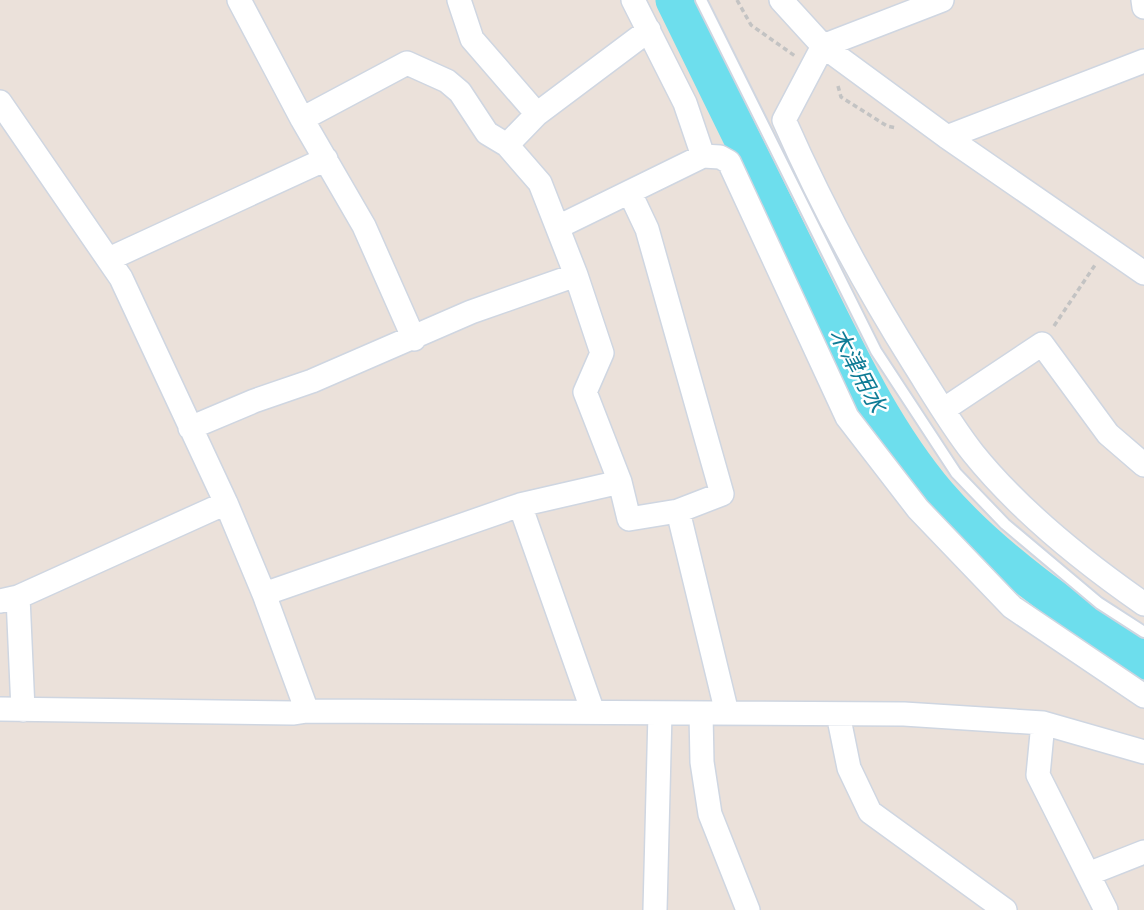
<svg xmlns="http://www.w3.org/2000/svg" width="1144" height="910" viewBox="0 0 1144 910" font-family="'PT Sans Narrow','Noto Sans JP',sans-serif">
  <rect width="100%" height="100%" fill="#ebe1da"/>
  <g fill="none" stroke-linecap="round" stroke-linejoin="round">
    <path stroke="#6ddeed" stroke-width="37" d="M674 0C718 89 761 178 805 267 844 345 881 428 938 495 994 560 1073 613 1144 661"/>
    <defs>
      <path id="lane" d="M701 0 876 351 956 473 1005 524 1099 603 1144 632"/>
      <path id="street" d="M239 0 302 119 364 226 414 339
        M459 0 472 39 537 114
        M633 0 685 103 703 156 720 157 729 162 847 417 918 509 1012 607 1144 696
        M781 0 823 46 947 137 1144 273
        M942 0 823 46 784 120C821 204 865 286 914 364 933 394 951 425 973 453 1018 509 1085 563 1144 604
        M1143 0 1144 7
        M0 102 121 278 226 503 264 594 307 711
        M302 119 407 63 447 81 460 92 487 133 507 145
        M947 137 1144 61
        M630 193 647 229 722 494 678 511 629 519 620 482 585 392 602 353 576 275 540 183 507 145 537 114 649 30
        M558 227 703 156
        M109 259 326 159
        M943 410 1042 344 1108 434 1144 465
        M190 428 254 401 312 381 471 312 576 275
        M520 505 593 712
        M678 511 727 713
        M264 594 520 505 620 482
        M18 597 23 710
        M0 601 18 597 226 503
        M0 709 294 713 307 711 904 714 1043 723 1144 752
        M701 713 702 762 710 814 748 910
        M838 714 849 768 870 812 1005 910
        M1043 723 1038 775 1106 910
        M1088 874 1144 852
        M655 910 660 713"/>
    </defs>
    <use href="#lane" stroke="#cfd6e1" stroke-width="14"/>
    <use href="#street" stroke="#cfd6e1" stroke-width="26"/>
    <path stroke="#c3c3c3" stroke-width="3.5" stroke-dasharray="5 3.5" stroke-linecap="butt" d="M737 0 751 25 795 56
      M838 86 841 97 887 126 897 128
      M1054 326 1095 265"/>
    <use href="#lane" stroke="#fff" stroke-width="10"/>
    <use href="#street" stroke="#fff" stroke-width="23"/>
  </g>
  <g text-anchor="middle" stroke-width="5" stroke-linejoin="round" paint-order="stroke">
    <g font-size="23" font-style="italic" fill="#0f7c96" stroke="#fff">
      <text transform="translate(858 370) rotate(62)" y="8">木津用水</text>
    </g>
  </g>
</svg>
